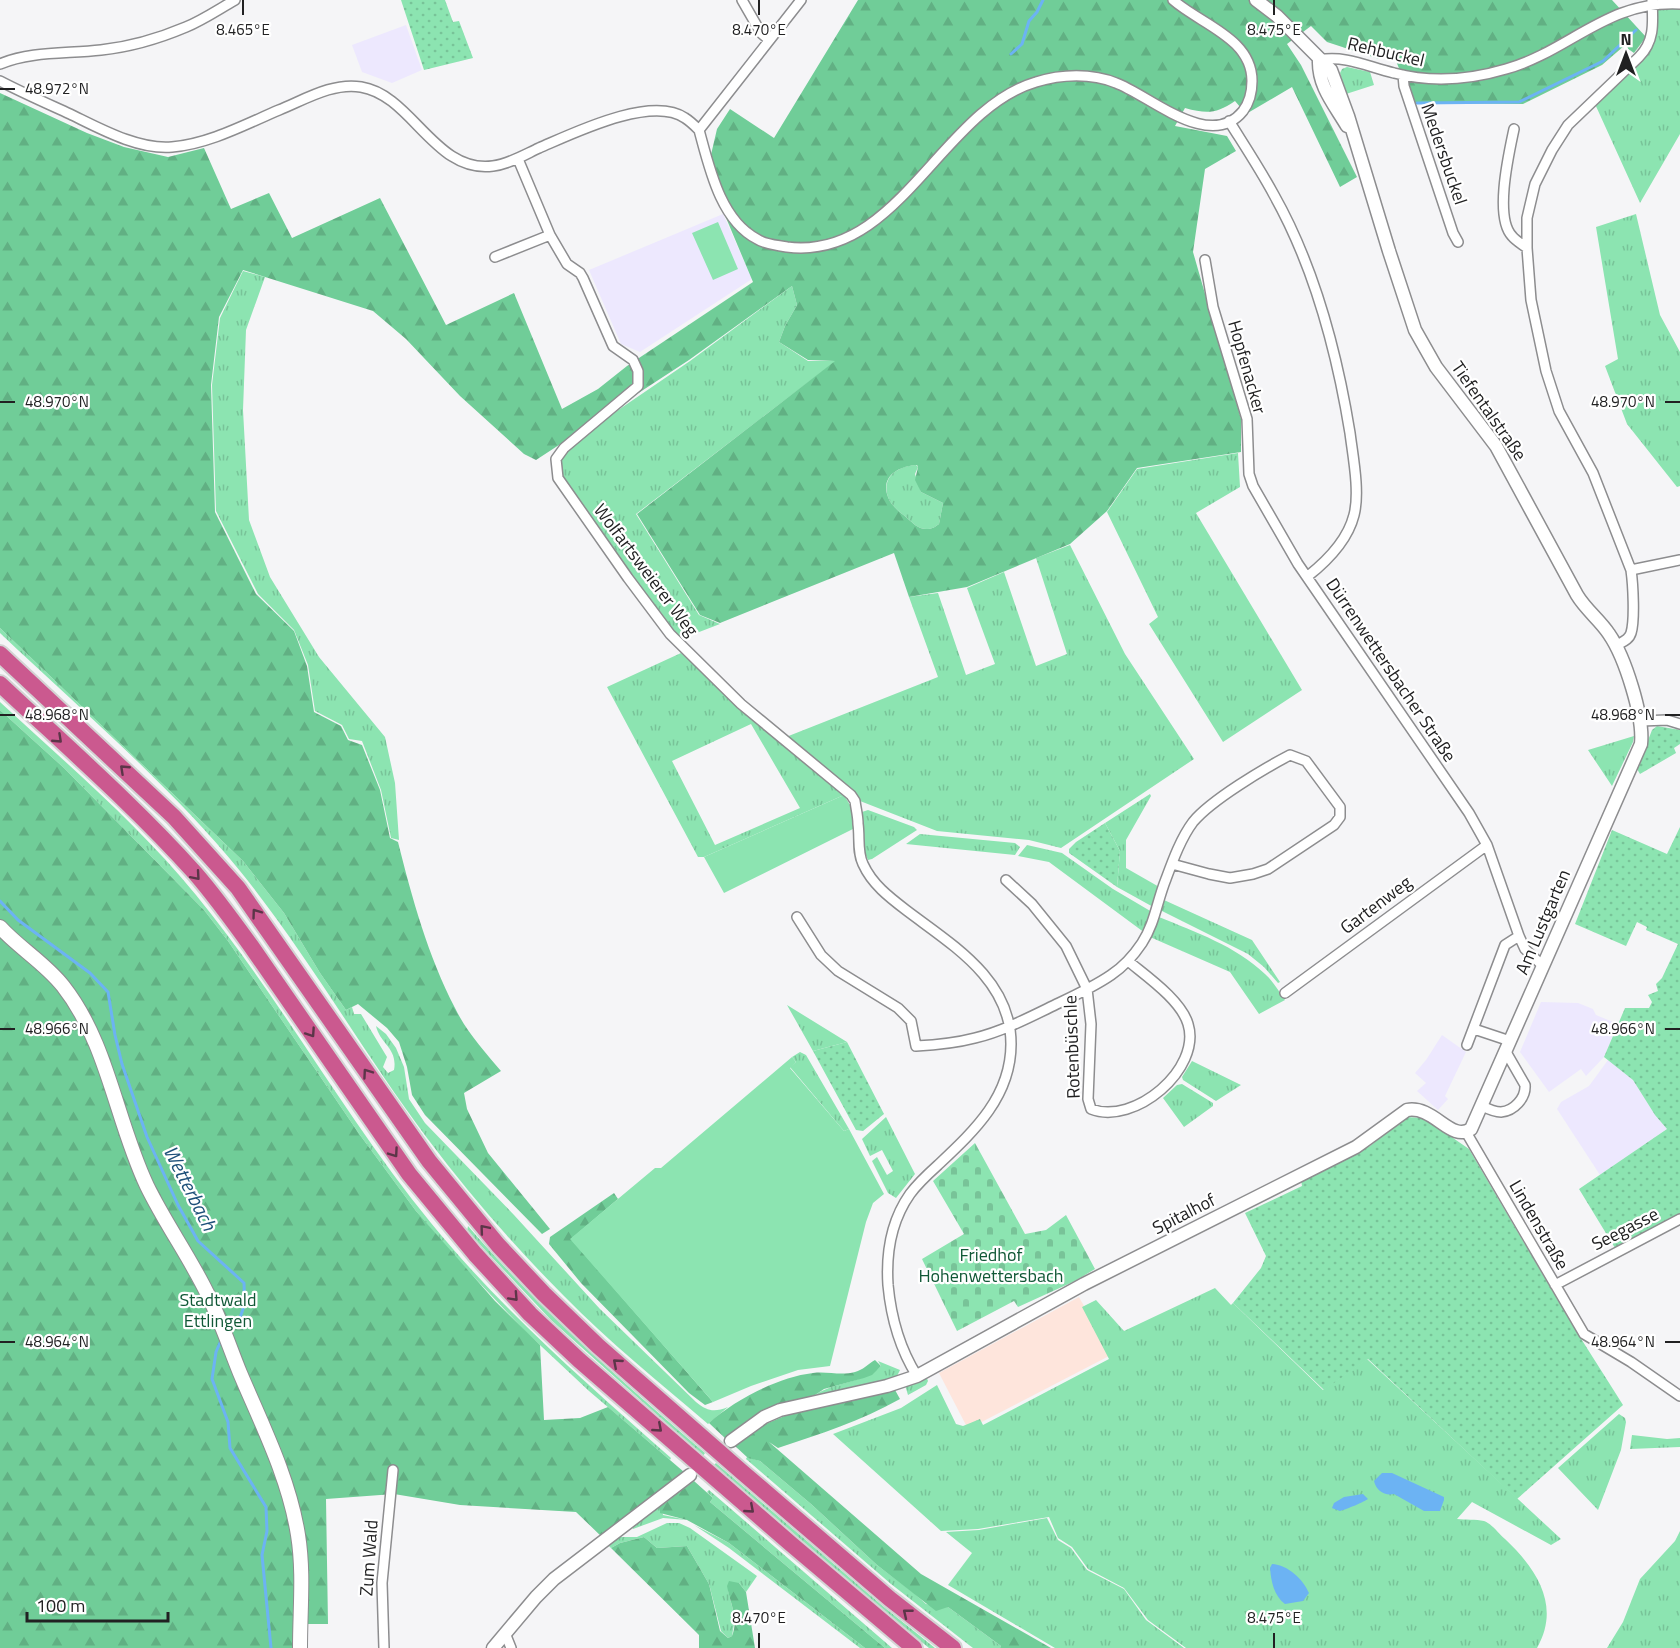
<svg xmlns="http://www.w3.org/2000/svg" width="1680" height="1648" viewBox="0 0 1680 1648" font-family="'Titillium Web',sans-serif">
  <defs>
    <pattern id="grass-tufts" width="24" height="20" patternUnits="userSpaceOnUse" patternTransform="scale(1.5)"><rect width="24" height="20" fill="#8ce4b1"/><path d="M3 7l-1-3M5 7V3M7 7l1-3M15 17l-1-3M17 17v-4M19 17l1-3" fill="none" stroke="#78c398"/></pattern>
    <pattern id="forest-firs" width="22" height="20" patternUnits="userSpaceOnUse" patternTransform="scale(1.5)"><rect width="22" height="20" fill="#70cd98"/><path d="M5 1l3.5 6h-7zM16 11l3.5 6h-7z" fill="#61b083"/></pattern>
    <pattern id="cemetery-stones" width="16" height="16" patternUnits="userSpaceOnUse" patternTransform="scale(1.5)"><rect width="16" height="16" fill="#8ce4b1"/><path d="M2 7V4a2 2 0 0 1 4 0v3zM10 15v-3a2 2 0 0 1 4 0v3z" fill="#78c398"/></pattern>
    <pattern id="park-dots" width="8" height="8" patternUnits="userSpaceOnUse" patternTransform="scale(1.5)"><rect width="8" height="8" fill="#8ce4b1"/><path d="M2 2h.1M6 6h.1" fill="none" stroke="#78c398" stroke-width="1.8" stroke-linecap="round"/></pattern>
  </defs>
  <rect width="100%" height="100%" fill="#f5f5f7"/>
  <path fill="#fee5dc" d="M1079 1297 1111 1355 968 1429 939 1373Z"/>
  <path fill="#ede8fe" d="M406 25 422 70 392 83 362 72 352 45Z
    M723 214 752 279 640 352 621 344 589 270Z
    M1541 1002 1578 1003 1593 1009 1596 1015 1618 1024 1604 1057 1586 1076 1581 1069 1549 1092 1520 1052Z
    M1442 1035 1466 1052 1445 1096 1448 1099 1438 1110 1417 1091 1426 1083 1415 1073 1426 1060Z
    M1608 1060 1633 1080 1655 1115 1667 1129 1600 1175 1557 1109 1561 1102 1589 1086Z"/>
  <path fill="url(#grass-tufts)" fill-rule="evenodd" d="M1659 7 1680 8V134L1640 203 1595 104C1609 91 1647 60 1653 44 1657 32 1653 19 1659 7Z
    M1347 67 1370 72 1374 85 1346 94 1340 73 1342 69Z
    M1636 214 1660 315 1680 352V486L1677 487 1627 424 1605 366 1618 359 1596 227Z
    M243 271 265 277 246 330 243 410 249 520 270 577 319 657 385 737 395 783 399 840 391 838 381 790 362 741 349 739 342 725 315 711 308 665 294 630 258 594 216 511 212 385 220 318Z
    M792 286 797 305 785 326 779 342 808 361H836L636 514 699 615 720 624 681 639 643 591 565 481 561 470V461L569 450 589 430 690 361Z
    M1238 453 1240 487 1196 513 1302 690 1223 742 1149 624 1158 617 1107 512 1137 469Z
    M916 465 918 467 915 474 921 492 943 503 939 524C935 527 932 529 926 529 918 529 913 523 907 518 900 512 891 506 888 497 881 476 899 466 916 465Z
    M1070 545 1125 654 1194 759 1061 848 1029 840 937 831 860 801 854 792 786 737 938 677 909 597 938 593 966 675 995 664 967 588 1004 572 1036 666 1067 654 1036 558Z
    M0 628 243 861 284 913 320 973 346 1010 352 1007 354 1014H361L387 1057 383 1067 388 1073 394 1070C398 1048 380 1044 376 1026L386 1034 396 1048 404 1067 409 1099 425 1123 514 1215 600 1309 696 1402C708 1412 715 1412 728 1407L708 1424C659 1382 609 1342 564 1296 515 1247 469 1194 427 1138 362 1051 308 955 240 871 170 785 80 709 0 633Z
    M681 653 789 750 844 795 704 857H698L607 687ZM751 724 800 808 715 845 672 761Z
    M0 702C67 764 138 824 196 895 281 999 346 1119 431 1223 502 1310 587 1384 671 1458L670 1460 589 1391 525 1331 456 1258 416 1211 360 1135 228 941 204 910 64 768 0 710Z
    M1634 736 1633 742 1612 786 1588 750Z
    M1150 794 1151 796 1126 840V868L1161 888 1155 908 1117 887 1120 851 1105 823Z
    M868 810 914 827 917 830 872 859 868 860 864 851 862 814V812Z
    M920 834 1015 843 1020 847 1015 855 906 844Z
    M1027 845 1062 853 1113 889 1152 912 1145 933 1049 862 1018 856Z
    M1164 900 1252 940 1280 982 1278 983 1264 967 1248 954 1160 910Z
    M1159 917C1195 932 1236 946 1265 974 1273 981 1279 992 1285 1000L1259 1014 1230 972 1150 937Z
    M787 1005 847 1042 813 1051Z
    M800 1052 806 1055 849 1129 844 1131 790 1067 796 1062 792 1057Z
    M1192 1061 1241 1085 1216 1101 1183 1080 1182 1077Z
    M1182 1084 1213 1103V1106L1184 1127 1163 1098 1177 1085Z
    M886 1117 915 1174 896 1198 888 1193 872 1161 877 1157 887 1175 893 1171 882 1150 870 1156 862 1139Z
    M468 1226C540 1310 622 1381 705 1453L703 1456 551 1320 467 1231Z
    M1215 1288 1231 1305 1233 1303 1323 1390 1367 1359 1561 1539 1551 1545 1472 1502 1457 1519C1465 1520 1476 1519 1484 1521 1491 1523 1499 1534 1505 1539 1537 1569 1561 1606 1537 1648H1186L1148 1620 1124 1588 1088 1569 1072 1547 1058 1538 1049 1517 978 1529 941 1531 833 1434 901 1408 937 1385 956 1424 963 1426 980 1419 983 1425 1109 1359 1082 1307 1096 1300 1124 1331Z
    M878 1361 900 1370 897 1376 870 1385 815 1395C836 1381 862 1384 881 1366Z
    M926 1376 928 1381 926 1385 908 1395 905 1385Z
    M1619 1414 1625 1418 1626 1422 1621 1450 1598 1510 1558 1468Z
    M1632 1435 1667 1439 1680 1438V1447L1630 1449Z
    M747 1457 760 1461 811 1504 877 1565 915 1594 926 1604 948 1607 1001 1646 1000 1648H973L969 1645 891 1584 746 1459Z
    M716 1463 884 1607 935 1648H929L887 1614 714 1465Z
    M694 1481 661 1507 663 1515 687 1520 663 1518 633 1529 632 1527 673 1493Z
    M709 1490 892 1648H885L710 1502 713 1498 707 1492Z
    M1047 1518 1058 1540 1071 1548 1087 1570 1124 1589 1146 1620 1184 1648H1055L948 1585 972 1553 946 1532 979 1530Z
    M667 1523H679L690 1528 757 1576 746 1592 739 1583 728 1590 735 1618 732 1636 728 1638 721 1631 709 1584 687 1546 657 1548 644 1537 620 1543 611 1548 608 1545 619 1537H637Z
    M694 1525 729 1543 865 1648H860L729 1548Z
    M1680 1531V1648H1607L1623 1622 1640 1579 1675 1541Z"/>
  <path fill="url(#forest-firs)" fill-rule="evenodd" d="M858 0H1612L1646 37 1634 53 1624 46 1602 65 1523 104 1413 103 1394 56H1383L1379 59 1327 42 1311 26 1287 44 1301 65 1357 177 1340 187 1292 87 1246 114 1235 101C1216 114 1207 114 1185 108L1175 126 1227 136 1236 151 1205 169 1193 252 1241 419V452L1137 468 1107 511 1070 544 967 587 909 597 894 553 720 623 700 615 637 514 835 361 808 360 779 342 785 326 797 305 792 286 689 360 536 460 524 454 460 396 406 339 373 311 243 270 219 317 211 385 215 512 256 594 294 631 307 666 314 712 341 726 348 740 362 745 380 790 390 838 398 842C412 898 428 956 455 1008 466 1031 485 1052 501 1071L464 1093 467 1109 488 1153 550 1229 542 1234 425 1115 412 1095 407 1067 399 1042 387 1028 358 1004 346 1010 320 973 284 913 243 861 0 628V93L87 133 124 147 168 157 204 148 231 209 269 193 292 238 380 198 446 325 514 293 562 409 598 389 627 366 753 282 724 213 710 159 717 129 730 109 774 138ZM917 465 918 467 915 480 921 492 943 503 939 524C935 527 932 529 926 529 918 529 913 523 907 518 900 512 891 506 888 497 880 476 899 466 917 465Z
    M0 710 64 768 204 910 228 941 360 1135 416 1211 495 1301 540 1345 544 1420 580 1418 608 1407 684 1472 603 1538 576 1512 460 1505 394 1494 326 1499 328 1624H295L294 1648H0Z
    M614 1193 618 1199 571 1239 713 1402 705 1405 689 1393 581 1283 549 1244 550 1237Z
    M875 1360 881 1366 872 1375 864 1378 824 1389 815 1395 764 1410 740 1426 726 1439 709 1423C735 1400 778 1377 813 1373 827 1371 841 1376 855 1372 863 1370 868 1364 875 1360Z
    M895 1390 900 1399C861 1421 820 1434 778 1448L769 1442 921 1574 1051 1648H1000L1001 1646 948 1607 936 1611 877 1565 811 1504 760 1461 748 1458 735 1446 754 1429 787 1415Z
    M694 1481 713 1498 710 1502 885 1648H865L729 1543 687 1520 660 1513V1507Z
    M644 1537 657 1548 687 1546 709 1584 720 1631 728 1638 732 1636C739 1619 730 1603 727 1586L729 1581 739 1583 746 1592 755 1648H699V1635L611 1548 620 1543Z"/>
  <path fill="url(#cemetery-stones)" d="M975 1143 1025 1234 1046 1230 1066 1215 1095 1269 1075 1281 1018 1307 1014 1301 957 1331 922 1259 964 1234 933 1181Z"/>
  <path fill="url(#park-dots)" d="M401 0H445L453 22 459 21 473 58 424 70Z
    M1657 726 1680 730V744L1674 748 1676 753 1640 774 1637 769 1652 730Z
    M1105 823 1120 851 1117 887 1069 853V849L1076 842Z
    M1680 827V1215L1615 1248 1579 1189 1667 1129 1655 1115 1633 1080 1604 1057 1625 1008H1649L1652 1002 1648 995 1658 991 1656 984 1662 978 1678 944 1646 930 1647 927 1637 922 1626 946 1575 924 1612 830 1667 854Z
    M847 1042 884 1114 863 1131 856 1130 813 1051Z
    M1406 1117 1424 1118 1469 1149 1573 1326 1623 1405 1517 1499 1368 1359 1324 1390 1233 1303 1261 1268 1266 1256 1245 1213 1302 1186 1301 1180 1370 1146Z"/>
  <path fill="#8ce4b1" d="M718 222 738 269 713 280 692 233Z
    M844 795 850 805 855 828 724 893 704 857Z
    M792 1057 796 1062 790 1068 844 1131 849 1129 884 1194 873 1203 866 1222 830 1366 798 1370 751 1386 713 1402 570 1239 655 1168H661Z"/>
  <path fill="#6cb3f3" d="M1382 1473H1392L1444 1497V1500L1440 1511H1424L1394 1494C1384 1496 1376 1490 1374 1481Z
    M1363 1494 1368 1499C1364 1502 1347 1509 1340 1511L1332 1508 1334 1503 1344 1497Z
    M1272 1564C1288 1565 1303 1579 1309 1593L1303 1601 1285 1604C1274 1596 1271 1581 1270 1568Z"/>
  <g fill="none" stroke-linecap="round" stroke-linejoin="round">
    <path stroke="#6cb3f3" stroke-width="3" d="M1011 54 1022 44 1029 21 1037 12 1043 0
      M1417 103 1519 102 1603 61 1636 30
      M0 901 18 920 90 973 108 992 115 1035 122 1064 147 1137 178 1205 198 1241 244 1283C245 1304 245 1316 229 1332
      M222 1338 216 1352 212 1379 228 1422 230 1448 266 1507 267 1531 262 1555 271 1648"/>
    <defs>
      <path id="minor" d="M742 0 761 33 769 40
        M1319 60C1346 55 1368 67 1394 73 1432 83 1469 80 1506 69 1570 51 1607 0 1680 4
        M0 64C31 51 67 54 101 50 129 47 160 38 186 27 203 20 219 9 235 0
        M1403 75 1404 86 1453 233 1458 242
        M0 81C23 93 46 103 70 114 99 128 138 150 172 147 209 144 246 124 279 110 304 100 333 82 361 87 412 95 435 174 493 166 509 164 524 155 539 148 574 133 651 95 685 118 690 121 695 126 699 130
        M1229 121C1244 145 1260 169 1274 195 1314 266 1337 353 1350 433 1353 457 1360 492 1354 515 1348 539 1327 561 1308 576
        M1514 129C1509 153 1494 217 1512 236 1516 241 1522 244 1527 248
        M699 130C709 166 720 220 757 239 766 245 777 245 787 247 898 261 941 110 1036 82 1061 74 1092 73 1116 83 1149 95 1210 152 1243 111 1249 103 1252 91 1252 81 1252 38 1200 24 1173 0
        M699 130 801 0
        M518 159 550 235 567 264 580 273 583 278 613 346 633 360 638 371V386L564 448 556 459 558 478 628 578 670 634 741 704 851 795 855 801C856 809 858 816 858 824 860 837 857 852 863 864 872 884 889 897 906 910 952 945 1011 979 1011 1044 1011 1097 974 1131 938 1165 928 1174 918 1183 910 1194 891 1221 886 1254 888 1285 891 1317 900 1349 917 1376
        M495 257 550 235
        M1205 260 1213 307 1247 419 1249 474 1253 486 1298 564 1469 813 1487 845 1519 936 1525 949 1543 966
        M1631 570 1680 560
        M1617 645C1622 642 1629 640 1631 633 1635 620 1633 584 1631 570L1593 473 1559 411 1546 371 1531 300 1527 248V218L1535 184 1552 150 1568 125 1639 57C1655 41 1653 22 1652 1
        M1641 721 1667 720 1680 724
        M1006 880 1032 904 1066 946 1087 989 1091 1024 1088 1099 1091 1109C1134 1126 1202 1069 1188 1024 1181 1000 1146 976 1128 961
        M797 917 821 955 838 971 898 1008 911 1021 916 1046C936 1045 956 1043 975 1038 1004 1031 1032 1016 1059 1003 1076 995 1095 986 1111 975 1123 967 1134 955 1142 943 1155 923 1157 901 1166 879 1173 860 1181 838 1193 822 1211 800 1265 768 1290 755L1306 761 1340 807V817L1334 825 1268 869 1253 874 1230 878 1209 874 1172 864
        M1285 993 1487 845
        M1474 1029 1510 1041
        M1467 1045 1505 945 1519 936
        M1482 1106C1488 1109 1495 1112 1501 1112 1514 1111 1526 1098 1525 1085L1506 1052
        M1466 1132 1584 1334 1631 1362 1680 1396
        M1555 1285 1680 1219
        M505 1633 511 1648
        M384 1648 382 1583 393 1470"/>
      <path id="tertiary" d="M1319 60C1318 86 1334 104 1347 126
        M731 1441 764 1417 780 1410 887 1386 917 1376 1084 1284 1356 1147 1407 1110C1434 1105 1451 1143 1471 1129L1641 744C1644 717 1625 657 1609 634 1600 620 1586 610 1577 595L1496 446 1436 367 1415 330 1389 251 1348 116 1331 70 1277 16 1256 0
        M493 1648 536 1597 554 1579 690 1475"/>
      <path id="secondary" d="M0 927C19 948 45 963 63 986 108 1043 116 1121 147 1186 165 1223 189 1256 207 1293 220 1318 229 1346 240 1373 262 1425 289 1478 298 1535 304 1572 300 1610 300 1648"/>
      <path id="motorway" d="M0 654 174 817 238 888 429 1161 498 1245 544 1294 598 1346 742 1472 890 1599 953 1648
        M0 684C66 746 135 806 195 873 215 896 233 921 251 946L409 1174 475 1254 530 1314 579 1360 791 1544 914 1648"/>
    </defs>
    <use href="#minor" stroke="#8d8d8f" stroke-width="12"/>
    <use href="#tertiary" stroke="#8d8d8f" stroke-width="15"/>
    <use href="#secondary" stroke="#8d8d8f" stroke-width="16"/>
    <use href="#motorway" stroke="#d3d3d3" stroke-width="20"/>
    <use href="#minor" stroke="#fff" stroke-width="9"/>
    <use href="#tertiary" stroke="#fff" stroke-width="12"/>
    <use href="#secondary" stroke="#fff" stroke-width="14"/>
    <use href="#motorway" stroke="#cb598f" stroke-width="16"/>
  </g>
  <defs><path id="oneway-chevron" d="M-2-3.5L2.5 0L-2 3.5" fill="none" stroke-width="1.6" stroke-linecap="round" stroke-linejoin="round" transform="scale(1.5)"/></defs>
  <g stroke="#5c3548">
    <use href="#oneway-chevron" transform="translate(58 739) rotate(43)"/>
    <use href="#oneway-chevron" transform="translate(124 769) rotate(-137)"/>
    <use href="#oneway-chevron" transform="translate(196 876) rotate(49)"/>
    <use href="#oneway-chevron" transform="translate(256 913) rotate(-126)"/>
    <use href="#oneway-chevron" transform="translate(311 1033) rotate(56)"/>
    <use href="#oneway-chevron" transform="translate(367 1073) rotate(-125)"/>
    <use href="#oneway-chevron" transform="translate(394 1153) rotate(55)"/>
    <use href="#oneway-chevron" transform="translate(484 1229) rotate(-130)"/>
    <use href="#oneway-chevron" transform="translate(514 1297) rotate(47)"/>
    <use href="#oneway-chevron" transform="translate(617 1363) rotate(-139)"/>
    <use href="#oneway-chevron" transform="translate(658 1428) rotate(41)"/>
    <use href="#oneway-chevron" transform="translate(750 1509) rotate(41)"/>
    <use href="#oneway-chevron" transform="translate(907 1613) rotate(-141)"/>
  </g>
  <path fill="none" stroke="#212122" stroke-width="2" d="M243 0V15M759 0V15M1274 0V15M0 89H15M0 402H15M1665 402H1680M0 715H15M1665 715H1680M0 1029H15M1665 1029H1680M0 1342H15M1665 1342H1680M759 1633V1648M1274 1633V1648"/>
  <g text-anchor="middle" stroke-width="4.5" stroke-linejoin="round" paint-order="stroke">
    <g font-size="18" fill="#212122" stroke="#fff">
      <text transform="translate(1386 52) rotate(13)" y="6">Rehbuckel</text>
      <text transform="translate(1444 154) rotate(71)" y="6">Medersbuckel</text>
      <text transform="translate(1247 367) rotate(74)" y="6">Hopfenacker</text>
      <text transform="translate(1489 411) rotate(55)" y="6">Tiefentalstraße</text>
      <text transform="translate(646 570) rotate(53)" y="6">Wolfartsweierer Weg</text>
      <text transform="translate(1391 670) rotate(56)" y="6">Dürrenwettersbacher Straße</text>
      <text transform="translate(1376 905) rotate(-37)" y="6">Gartenweg</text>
      <text transform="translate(1543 922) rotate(-67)" y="6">Am Lustgarten</text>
      <text transform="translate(1072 1047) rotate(-92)" y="6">Rotenbüschle</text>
      <text transform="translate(1184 1214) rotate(-27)" y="6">Spitalhof</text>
      <text transform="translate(1539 1225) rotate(60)" y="6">Lindenstraße</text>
      <text transform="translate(1625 1229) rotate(-27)" y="6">Seegasse</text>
      <text transform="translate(369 1558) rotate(-86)" y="6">Zum Wald</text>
    </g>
    <g font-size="18" fill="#105836" stroke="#fff">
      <text x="991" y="1261">Friedhof<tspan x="991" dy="21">Hohenwettersbach</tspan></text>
      <text x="218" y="1306">Stadtwald<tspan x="218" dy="21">Ettlingen</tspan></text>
    </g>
    <g font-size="20" font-style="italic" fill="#1d5079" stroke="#fff">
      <text transform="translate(190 1188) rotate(63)" y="7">Wetterbach</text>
    </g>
  </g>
  <g font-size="15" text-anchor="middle" fill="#212122" stroke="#fff" stroke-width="4.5" stroke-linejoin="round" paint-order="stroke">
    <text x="243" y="35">8.465°E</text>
    <text x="759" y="35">8.470°E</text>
    <text x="1274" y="35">8.475°E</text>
    <text x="57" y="94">48.972°N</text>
    <text x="57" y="407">48.970°N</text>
    <text x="1623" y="407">48.970°N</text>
    <text x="57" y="720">48.968°N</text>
    <text x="1623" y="720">48.968°N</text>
    <text x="57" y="1034">48.966°N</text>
    <text x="1623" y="1034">48.966°N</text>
    <text x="57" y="1347">48.964°N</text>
    <text x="1623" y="1347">48.964°N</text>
    <text x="759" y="1623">8.470°E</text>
    <text x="1274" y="1623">8.475°E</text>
  </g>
  <g transform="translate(1626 54)" stroke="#ffffff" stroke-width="4.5" paint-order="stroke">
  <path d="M0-4.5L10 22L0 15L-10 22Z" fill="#212122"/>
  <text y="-9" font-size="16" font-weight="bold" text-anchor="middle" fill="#212122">N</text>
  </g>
  <path d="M27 1612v9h141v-9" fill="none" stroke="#212122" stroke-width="3"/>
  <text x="36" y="1612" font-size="18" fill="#212122" stroke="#ffffff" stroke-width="4.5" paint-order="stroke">100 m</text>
</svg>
